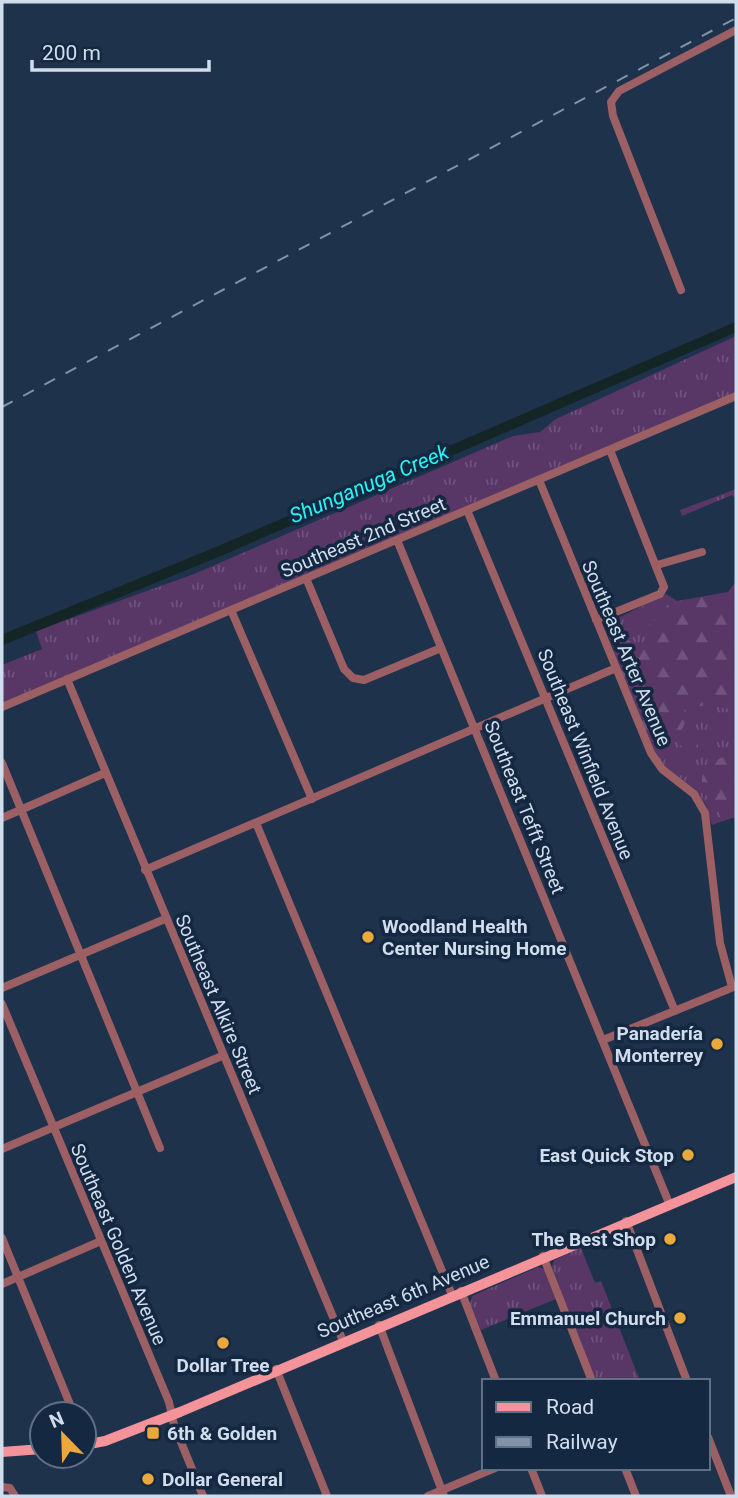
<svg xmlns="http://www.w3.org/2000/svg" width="738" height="1498" viewBox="0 0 738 1498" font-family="Roboto,sans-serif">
  <defs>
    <pattern id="grass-tufts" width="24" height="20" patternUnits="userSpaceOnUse" patternTransform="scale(1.75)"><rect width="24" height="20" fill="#583666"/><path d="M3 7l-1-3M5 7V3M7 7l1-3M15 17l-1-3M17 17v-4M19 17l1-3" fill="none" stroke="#6f537c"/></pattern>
    <pattern id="forest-firs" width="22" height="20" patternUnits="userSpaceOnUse" patternTransform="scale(1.75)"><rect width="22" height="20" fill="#583666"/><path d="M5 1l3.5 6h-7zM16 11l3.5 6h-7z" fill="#6f537c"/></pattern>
  </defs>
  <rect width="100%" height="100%" fill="#1f324c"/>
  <path fill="url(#grass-tufts)" d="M736 336V392L2 703V665L42 649 36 631 194 574 513 436 540 432 556 419Z
    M736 489V499L732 495 682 516 680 510Z
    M736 581V816L712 825 706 805 696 790 660 762 604 625 666 594 677 601 728 592Z
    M581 1248 595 1283 601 1281 640 1381H594L552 1267 554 1260Z
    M538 1267 545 1269 556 1299 481 1330 470 1304 472 1296Z"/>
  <path fill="url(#forest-firs)" d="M728 592 736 596V710L705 705 684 710 687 720 680 733 698 739V751L689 752 674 740 664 738 661 744 671 753 665 758 655 753 614 653 616 641 622 637 632 642 634 651 645 640 647 626 660 616 668 604Z
    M736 750V817L723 821 715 802C709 799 707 797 704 790 694 768 721 758 736 750Z"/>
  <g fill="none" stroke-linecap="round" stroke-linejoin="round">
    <path stroke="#142525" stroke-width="10" d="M2 640 222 550 736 327"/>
    <path stroke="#9b5f64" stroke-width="8" d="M681 290 613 116 611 102 619 91 736 30
      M539 480 651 753 662 769 694 794 705 813 720 943 732 987
      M467 510 675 1011
      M397 540 669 1203
      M657 565 702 552
      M306 578 344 669 353 678 364 680 441 648
      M231 610 312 799
      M596 620 660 594 664 587 610 450
      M67 679 343 1341
      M2 707 736 396
      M2 763 160 1148
      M2 818 105 773
      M256 823 452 1295
      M145 870 616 668
      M2 988 165 919
      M2 1004 169 1402 174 1425 203 1496
      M603 1040 736 986
      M2 1149 222 1056
      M626 1221 687 1381
      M2 1238 74 1414
      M543 1256 592 1381
      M2 1284 101 1241
      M461 1291 496 1381
      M379 1325 444 1496
      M276 1369 327 1496
      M708 1437 731 1496
      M531 1468 542 1496
      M625 1468 636 1496
      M2 1487 10 1488 15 1496
      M428 1496 495 1468"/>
    <path stroke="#f5939a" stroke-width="10" d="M84 1445 105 1441 180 1412 736 1177
      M2 1452 42 1449"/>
    <path stroke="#8292a6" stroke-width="2" stroke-dasharray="12 12" stroke-linecap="butt" d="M2 407 736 18"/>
  </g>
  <g fill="#eca93b" stroke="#152841" stroke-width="2.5">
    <circle cx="368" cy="937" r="7"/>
    <circle cx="717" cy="1044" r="7"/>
    <circle cx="688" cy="1155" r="7"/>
    <circle cx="670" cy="1239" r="7"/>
    <circle cx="680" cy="1318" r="7"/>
    <circle cx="223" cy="1343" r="7"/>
    <rect x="146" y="1426" width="14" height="14" rx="3.5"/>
    <circle cx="148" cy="1479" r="7"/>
  </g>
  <g text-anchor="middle" stroke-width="7" stroke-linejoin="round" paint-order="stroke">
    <g font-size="19" fill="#d0dded" stroke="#152841">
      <text transform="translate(363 537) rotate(-23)" y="7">Southeast 2nd Street</text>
      <text transform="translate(627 653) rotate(67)" y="7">Southeast Arter Avenue</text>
      <text transform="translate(586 754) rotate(68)" y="7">Southeast Winfield Avenue</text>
      <text transform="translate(525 807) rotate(68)" y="7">Southeast Tefft Street</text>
      <text transform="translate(219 1004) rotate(67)" y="7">Southeast Alkire Street</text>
      <text transform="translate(119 1244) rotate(67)" y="7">Southeast Golden Avenue</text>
      <text transform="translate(403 1296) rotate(-23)" y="7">Southeast 6th Avenue</text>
    </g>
    <g font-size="19" font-weight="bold" fill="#d0dded" stroke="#152841" text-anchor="end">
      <text x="382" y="933" text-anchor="start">Woodland Health<tspan x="382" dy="22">Center Nursing Home</tspan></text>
      <text x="703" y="1040">Panadería<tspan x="703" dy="22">Monterrey</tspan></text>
      <text x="674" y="1162">East Quick Stop</text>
      <text x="656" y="1246">The Best Shop</text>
      <text x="666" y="1325">Emmanuel Church</text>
      <text x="223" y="1372" text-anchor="middle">Dollar Tree</text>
      <text x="167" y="1440" text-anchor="start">6th &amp; Golden</text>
      <text x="162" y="1486" text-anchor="start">Dollar General</text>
    </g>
    <g font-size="21" font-style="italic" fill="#29f3f4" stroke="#152841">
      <text transform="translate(369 484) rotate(-23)" y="7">Shunganuga Creek</text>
    </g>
  </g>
  <rect width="738" height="1498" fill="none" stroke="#d0dded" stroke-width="7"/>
  <rect x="482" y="1379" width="228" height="91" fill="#152841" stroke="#607086" stroke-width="2"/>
  <rect x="496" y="1402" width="35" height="10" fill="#f5939a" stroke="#607086" stroke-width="2"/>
  <text x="546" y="1414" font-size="21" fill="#d0dded">Road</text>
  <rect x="496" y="1437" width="35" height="10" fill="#8292a6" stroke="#607086" stroke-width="2"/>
  <text x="546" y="1449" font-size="21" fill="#d0dded">Railway</text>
  <g transform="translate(63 1435) rotate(337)"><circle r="33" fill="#152841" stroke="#607086" stroke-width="2"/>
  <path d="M0-5L12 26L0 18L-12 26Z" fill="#eca93b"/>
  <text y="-10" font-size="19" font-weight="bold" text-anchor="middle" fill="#d0dded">N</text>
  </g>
  <path d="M32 60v10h177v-10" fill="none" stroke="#d0dded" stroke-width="3.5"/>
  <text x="42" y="60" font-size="21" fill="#d0dded" stroke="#152841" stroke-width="5" paint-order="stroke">200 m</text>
</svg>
